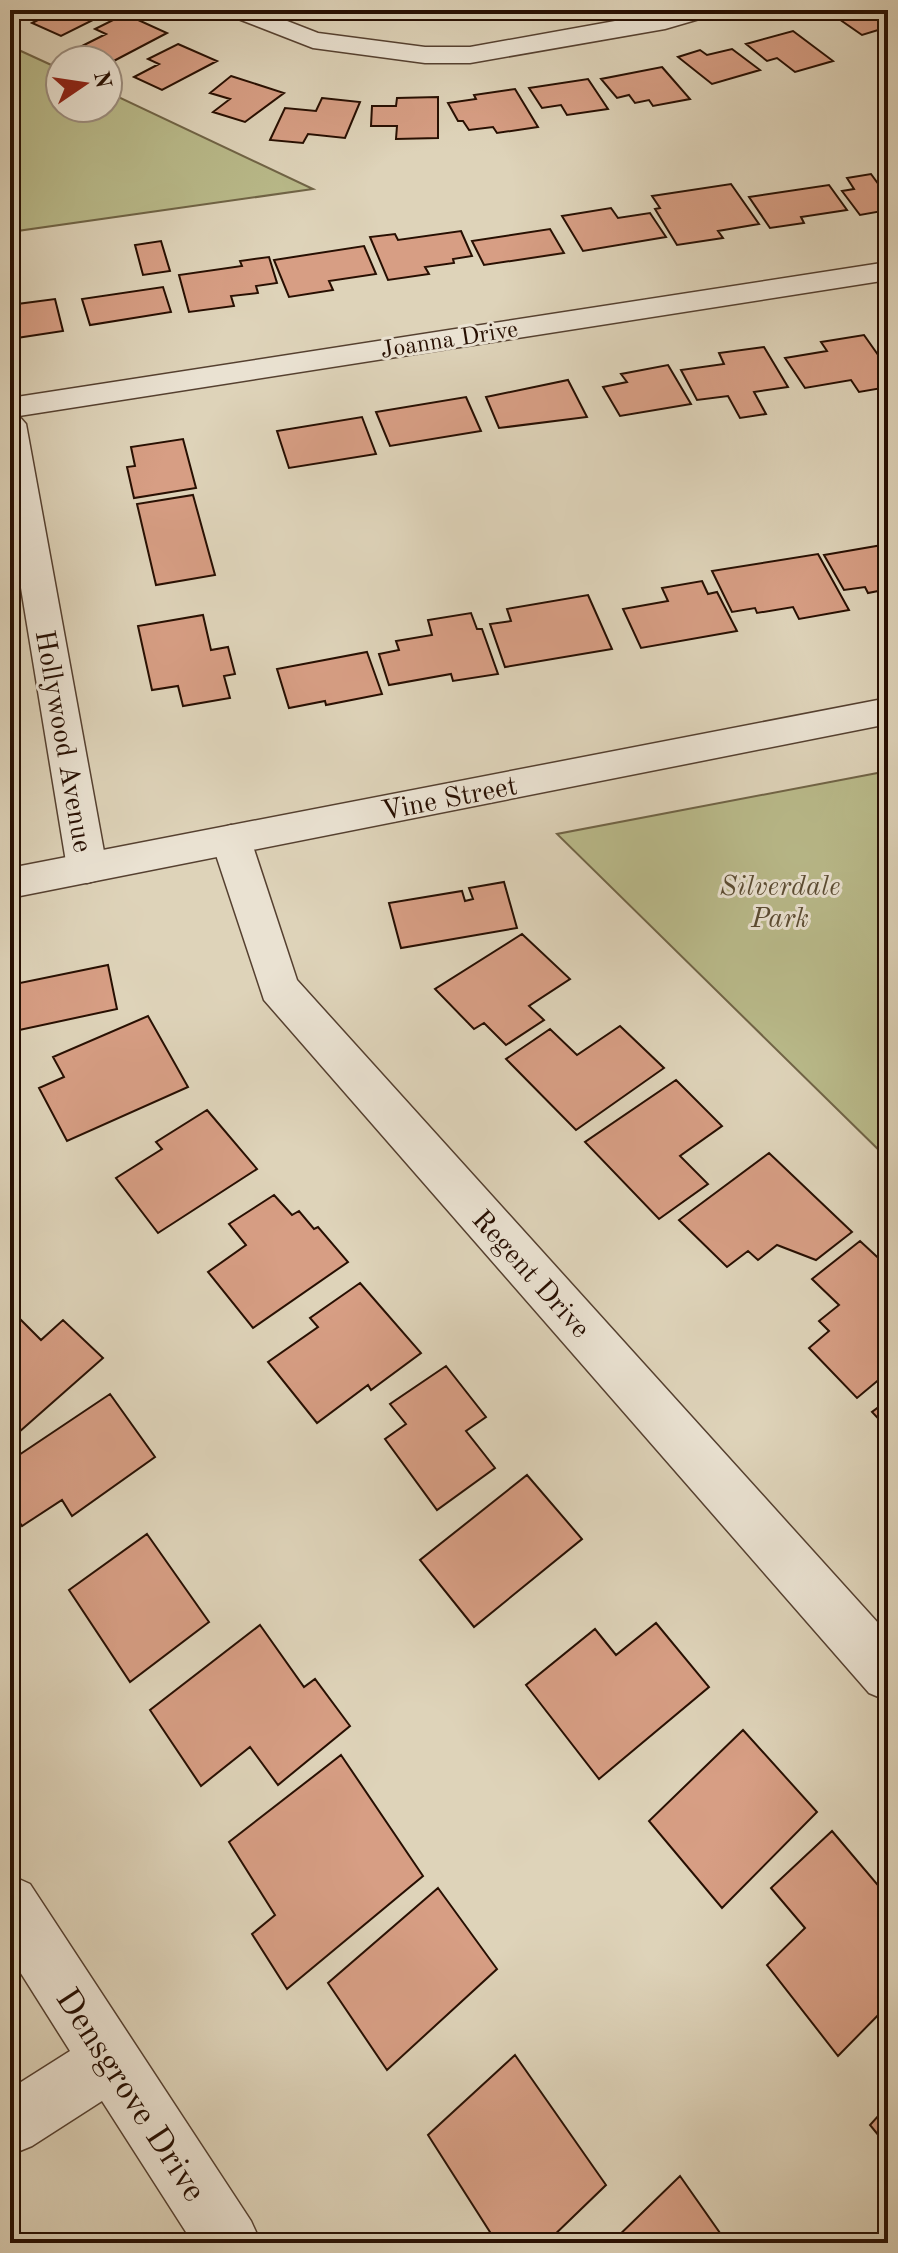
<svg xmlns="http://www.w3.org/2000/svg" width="898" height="2253" viewBox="0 0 898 2253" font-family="'Old Standard TT',serif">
  <rect width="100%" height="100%" fill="#ded3b9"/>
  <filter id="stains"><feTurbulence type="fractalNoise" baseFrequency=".0025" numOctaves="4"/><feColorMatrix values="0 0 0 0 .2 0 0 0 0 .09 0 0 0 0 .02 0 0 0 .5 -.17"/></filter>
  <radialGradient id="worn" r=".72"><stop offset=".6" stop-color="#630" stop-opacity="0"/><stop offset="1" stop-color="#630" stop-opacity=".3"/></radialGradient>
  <path fill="#b9ba8a" stroke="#706446" stroke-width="2" d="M10 46 60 69V108H108V92L313 189 10 232Z
    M888 771V1159L557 834Z"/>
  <path fill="#d79e84" stroke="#270f02" stroke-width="2" d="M53 10H109L111 11 61 36 32 23 56 11Z
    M406 10H463V16L405 15Z
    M826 10H888V27L862 35Z
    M125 14 167 33 108 64V60H100L76 49 106 34 95 29Z
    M793 31 833 61 795 72 777 58 767 61 746 44Z
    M178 44 217 61 162 90 134 77 159 64 148 59Z
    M732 49 760 70 712 84 678 57 700 50 707 55Z
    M662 67 690 99 653 106 649 100 635 103 629 95 617 98 601 79Z
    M231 76 284 93 245 122 213 112 230 99 210 93Z
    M588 79 608 109 567 115 561 105 542 108 529 88Z
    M515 89 538 127 497 133 493 127 469 130 463 121H458L448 103 476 99 474 95Z
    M438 97V138L396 139 397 126H371L372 106H396L397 98Z
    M322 98 360 102 345 138 308 134 303 143 270 140 285 108 316 111Z
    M871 174 879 185 888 184V210L860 215 842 191 854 189 847 178Z
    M731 184 759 224 718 231 723 238 677 245 655 209 660 208 652 196Z
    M829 185 847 210 801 217 804 223 770 228 749 197Z
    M611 208 618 218 650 213 666 237 583 251 562 216Z
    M550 229 564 253 484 265 472 241Z
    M461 231 472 256 453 259 454 263 425 267 429 274 388 280 370 237 395 234 398 240Z
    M161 241 170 271 143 275 135 245Z
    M364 246 376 274 329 281 333 290 289 297 274 260Z
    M269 257 277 283 256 286 258 293 231 296 234 306 189 312 179 275 242 266 240 261Z
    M163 287 171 312 90 325 82 299Z
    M55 299 63 331 10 339V305Z
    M864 335 888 369V387L859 392 851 380 805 388 785 358 827 351 821 342Z
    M764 347 788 387 754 392 766 414 740 418 728 396 697 400 681 370 724 364 719 353Z
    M668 365 691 404 620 416 603 387 627 382 621 374Z
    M568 380 587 417 499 428 486 397Z
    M466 397 481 431 390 446 376 412Z
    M362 417 376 454 289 468 277 431Z
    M183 439 196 488 134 498 127 467 135 466 131 447Z
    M193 495 215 575 156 585 137 504Z
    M888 544V589L868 593 865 587 844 590 824 555Z
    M818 554 849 610 799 619 793 607 757 613 755 608 732 612 712 571Z
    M702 581 708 594 717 592 737 631 641 648 623 609 668 601 662 588Z
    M588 595 612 649 505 667 490 624 511 621 507 609Z
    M471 613 477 629H482L498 674 453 681 451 674 389 685 379 654 399 650 396 641 432 635 428 620Z
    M203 615 211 650 228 647 235 674 224 676 230 698 183 706 178 686 152 690 138 626Z
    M367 652 382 694 326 705 325 701 289 708 277 669Z
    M504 882 517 928 401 948 389 903 462 891 465 901 473 899 469 888Z
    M522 934 570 979 529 1006 544 1020 506 1045 484 1023 474 1029 435 989Z
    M108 965 117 1009 10 1032V985Z
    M148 1016 188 1087 67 1141 39 1088 64 1077 53 1057Z
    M620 1026 664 1068 576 1130 506 1059 550 1029 577 1055Z
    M676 1080 722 1126 680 1156 708 1184 659 1219 585 1142Z
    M207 1110 257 1169 158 1233 116 1178 162 1149 156 1142Z
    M769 1153 852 1232 816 1260 777 1245 758 1260 748 1251 727 1267 679 1220Z
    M274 1195 292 1215 299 1211 314 1229 318 1227 348 1262 253 1328 208 1272 246 1245 229 1224Z
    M860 1241 888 1267V1372L857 1398 809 1348 829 1331 819 1321 839 1305 812 1279Z
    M360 1283 421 1353 371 1390 368 1385 317 1423 268 1362 318 1327 310 1318Z
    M10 1309 41 1340 63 1320 103 1358 10 1440Z
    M446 1366 486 1417 466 1431 495 1468 437 1510 385 1439 406 1424 390 1404Z
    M110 1394 155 1457 72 1516 62 1500 22 1526 10 1508V1461Z
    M888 1400V1429L872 1412Z
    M527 1475 582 1539 474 1627 420 1560Z
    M147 1534 209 1622 130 1682 69 1590Z
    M656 1623 709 1687 599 1779 526 1685 595 1629 616 1655Z
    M260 1625 304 1687 315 1679 350 1726 278 1785 250 1747 201 1786 150 1710Z
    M743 1730 817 1812 722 1908 649 1821Z
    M341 1755 423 1876 287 1989 252 1934 275 1915 229 1842Z
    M832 1831 888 1897V2005L838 2056 767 1965 805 1928 771 1888Z
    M438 1888 497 1969 387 2070 328 1983Z
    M515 2055 606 2185 546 2243H497L428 2135Z
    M888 2105V2147L870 2125Z
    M680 2176 727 2243H611Z"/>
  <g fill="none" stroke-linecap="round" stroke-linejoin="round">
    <defs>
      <path id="minor" d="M225 10H259L318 33 425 47H470L676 10H716L713 15 665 29 470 63H425L313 48 228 15Z
        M888 262V280L19 416 26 424 107 868 101 879 87 883 73 879 67 868 10 521V398Z
        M231 825 245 830 251 840 297 980 888 1634V1701L869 1693 264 1000 211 840 217 830Z
        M10 1875 30 1884 251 2221 261 2243H193L102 2101 32 2146 10 2155V2089L70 2051 10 1956Z"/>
      <path id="tertiary" d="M888 698V724L10 898V868Z"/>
    </defs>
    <use href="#minor" stroke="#554030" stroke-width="3"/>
    <use href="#tertiary" stroke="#554030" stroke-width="3"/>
    <use href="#minor" fill="#eae2d2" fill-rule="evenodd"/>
    <use href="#tertiary" fill="#eae2d2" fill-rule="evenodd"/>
  </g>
  <g text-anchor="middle" stroke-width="6" stroke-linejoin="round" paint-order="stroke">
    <g font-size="24" fill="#270f02" stroke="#eae2d2">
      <text transform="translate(449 339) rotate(-9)" y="8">Joanna Drive</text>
    </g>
    <g font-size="28" fill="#270f02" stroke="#eae2d2">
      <text transform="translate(65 741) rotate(80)" y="10">Hollywood Avenue</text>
      <text transform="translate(449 797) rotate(-11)" y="10">Vine Street</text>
      <text transform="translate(532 1273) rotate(48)" y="10">Regent Drive</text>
    </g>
    <g font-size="28" font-style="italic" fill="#5a4b32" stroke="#eae2d2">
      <text x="780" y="895">Silverdale<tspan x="780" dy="32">Park</tspan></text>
    </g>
    <g font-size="34" fill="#270f02" stroke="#eae2d2">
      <text transform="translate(132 2094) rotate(57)" y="12">Densgrove Drive</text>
    </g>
  </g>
  <rect width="898" height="2253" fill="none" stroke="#ded3b9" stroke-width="40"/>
  <rect x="12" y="12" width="874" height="2229" fill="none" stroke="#270f02" stroke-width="4"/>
  <rect x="20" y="20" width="858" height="2213" fill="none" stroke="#270f02" stroke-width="2"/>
  <g transform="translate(84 84) rotate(77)"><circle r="38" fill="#eae2d2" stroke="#9c8e7f" stroke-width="2"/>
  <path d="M0-6L14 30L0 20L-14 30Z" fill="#8f2418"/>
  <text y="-12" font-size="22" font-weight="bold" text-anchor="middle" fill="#270f02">N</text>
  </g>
  <rect width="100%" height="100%" filter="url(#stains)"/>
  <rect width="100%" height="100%" fill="url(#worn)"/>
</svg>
